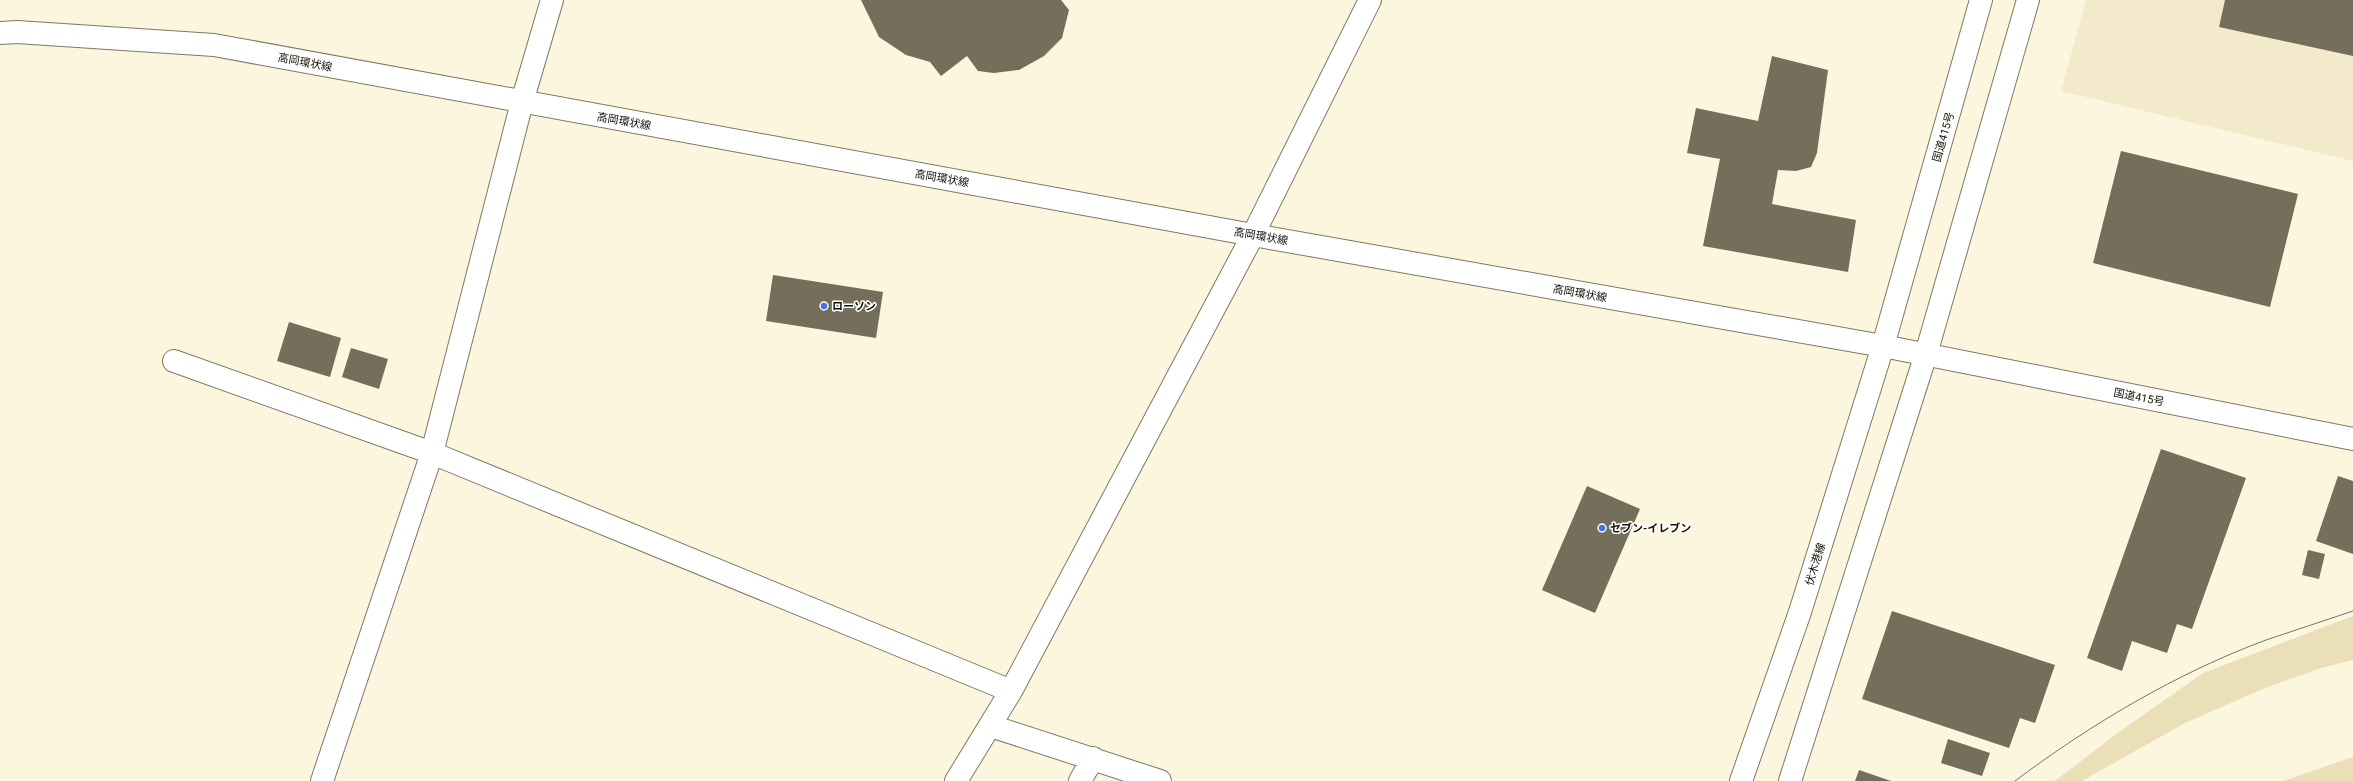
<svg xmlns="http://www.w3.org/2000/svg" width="2353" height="781" viewBox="0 0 2353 781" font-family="Roboto,'Noto Sans JP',sans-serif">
  <rect width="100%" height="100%" fill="#fcf6df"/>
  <path fill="#f2eacb" d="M2086 0H2353V161L2061 91Z"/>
  <path fill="#eadfb6" d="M2353 616V660L2321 668 2265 688 2185 723 2082 781H2055L2115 735 2203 673Z
    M2353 757V781H2283Z"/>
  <path fill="#746e5a" d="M861 0H1061L1069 10 1062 38 1044 56 1019 70 994 73 978 71 967 56 941 76 930 62 906 55 879 37Z
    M2225 0H2353V56L2219 27Z
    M1772 56 1828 70 1817 153 1811 167 1796 171 1778 170 1772 204 1856 220 1848 272 1703 246 1720 159 1687 153 1696 108 1758 121Z
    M2121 151 2298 194 2270 307 2093 263Z
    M773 275 883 292 876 338 766 321Z
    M289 322 341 338 330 377 277 361Z
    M351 348 388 359 379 389 342 377Z
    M2161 449 2246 478 2192 629 2177 624 2167 653 2132 641 2122 671 2087 658Z
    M2338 476 2353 481V554L2316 541Z
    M1587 486 1640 509 1595 613 1542 590Z
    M2308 550 2325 554 2319 579 2302 575Z
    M1892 611 2055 665 2035 723 2020 718 2009 748 1862 699Z
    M1948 739 1990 753 1982 776 1941 763Z
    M1859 770 1891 781H1855Z"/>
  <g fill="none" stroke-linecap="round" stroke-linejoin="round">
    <defs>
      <path id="street" d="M174 361 432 453 1011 691
        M991 726 1160 781
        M322 781 432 453 522 102 552 0
        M956 781 1011 691 1253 235 1370 0
        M1080 781 1093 758"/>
      <path id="primary" d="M0 33 17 32 214 45 1253 235 1883 346 1800 612 1741 781
        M1790 781 1926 354"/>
      <path id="highway" d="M1981 0 1883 346 2353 439
        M1926 354 2028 0"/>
    </defs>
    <use href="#street" stroke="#7e7964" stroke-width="24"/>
    <use href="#primary" stroke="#7e7964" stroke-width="24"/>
    <use href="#highway" stroke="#7e7964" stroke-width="24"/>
    <use href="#street" stroke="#fff" stroke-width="22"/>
    <use href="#primary" stroke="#fff" stroke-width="22"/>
    <use href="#highway" stroke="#fff" stroke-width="22"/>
    <path stroke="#787465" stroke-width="1" d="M2015 781C2091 724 2177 673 2266 640 2295 630 2324 621 2353 611"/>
  </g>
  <g fill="#4475e6" stroke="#fff" stroke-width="1.5">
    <circle cx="824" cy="306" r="4"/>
    <circle cx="1602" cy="528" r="4"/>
  </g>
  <g text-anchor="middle" stroke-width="3" stroke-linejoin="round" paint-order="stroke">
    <g font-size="11" fill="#131109" stroke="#fff">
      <text transform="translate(305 62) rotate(11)" y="4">高岡環状線</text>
      <text transform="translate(624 121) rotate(10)" y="4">高岡環状線</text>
      <text transform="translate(1943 137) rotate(-74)" y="4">国道415号</text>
      <text transform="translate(942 178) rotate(10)" y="4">高岡環状線</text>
      <text transform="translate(1261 236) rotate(10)" y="4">高岡環状線</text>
      <text transform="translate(1580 293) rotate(10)" y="4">高岡環状線</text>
      <text transform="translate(2139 397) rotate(11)" y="4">国道415号</text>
      <text transform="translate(1815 564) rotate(-73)" y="4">伏木港線</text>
    </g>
    <g font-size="11" font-weight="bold" fill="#131109" stroke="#fff" text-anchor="start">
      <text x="832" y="310">ローソン</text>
      <text x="1610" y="532">セブン-イレブン</text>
    </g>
  </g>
</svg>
